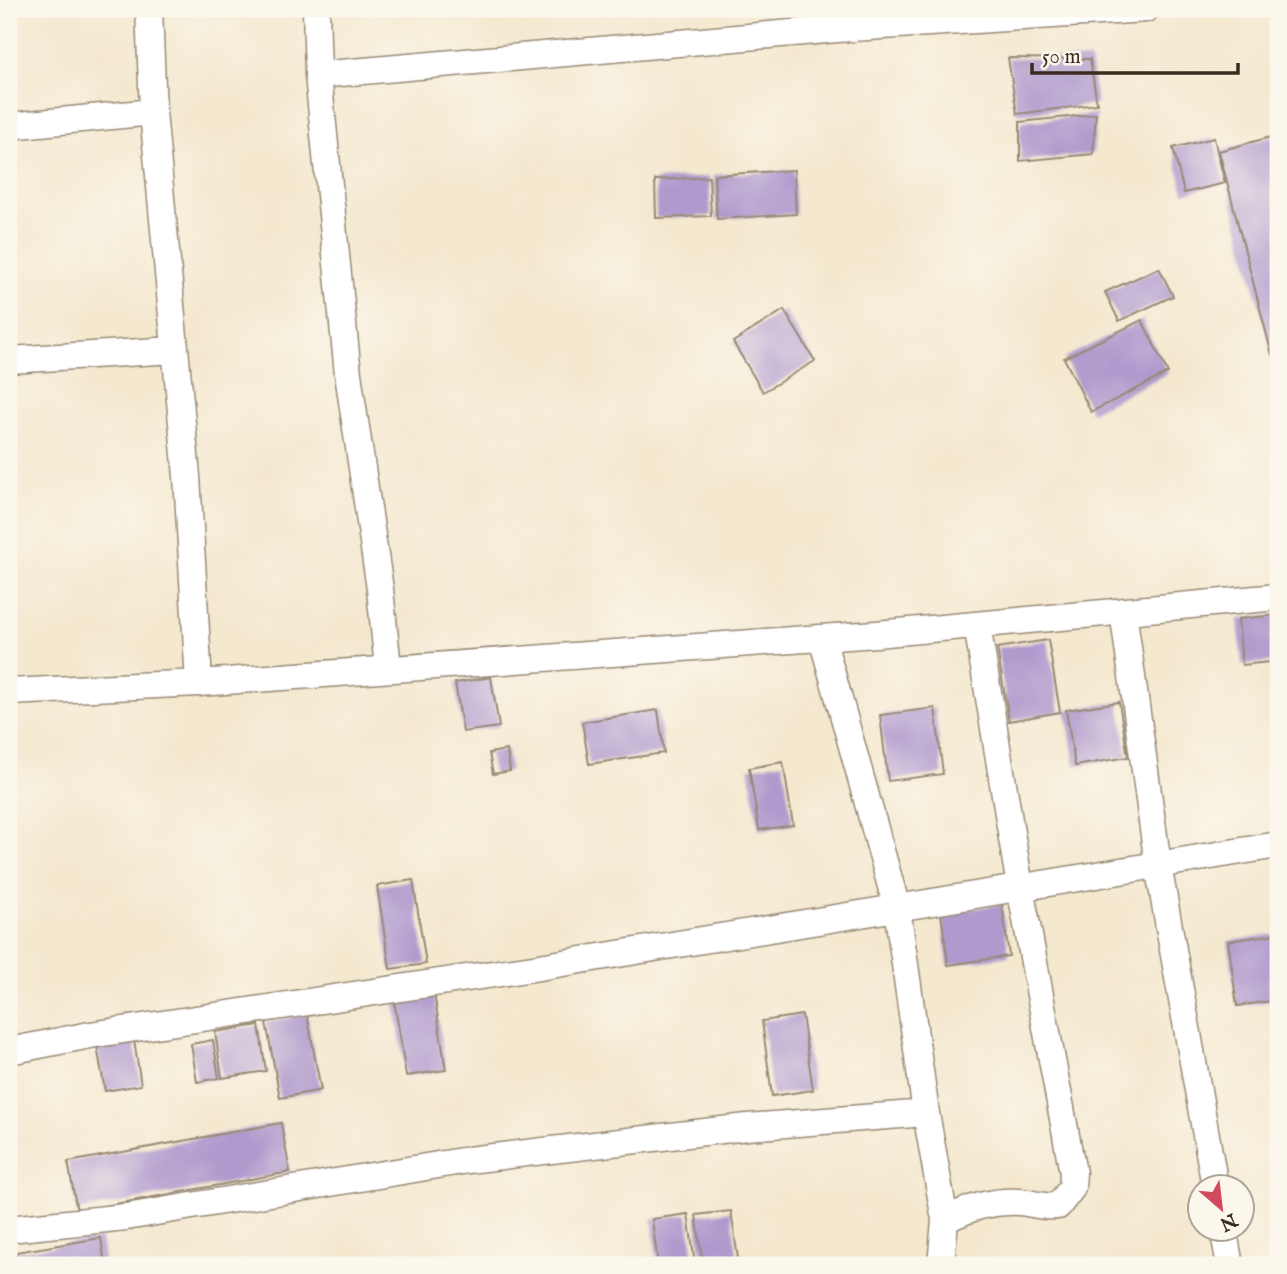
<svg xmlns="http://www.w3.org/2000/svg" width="1287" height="1274" viewBox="0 0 1287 1274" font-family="'IM FELL English',serif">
  <rect width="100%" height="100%" fill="#fbf7ec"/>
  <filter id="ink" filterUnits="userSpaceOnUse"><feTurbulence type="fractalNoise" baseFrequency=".0143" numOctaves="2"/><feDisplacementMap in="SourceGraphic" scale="14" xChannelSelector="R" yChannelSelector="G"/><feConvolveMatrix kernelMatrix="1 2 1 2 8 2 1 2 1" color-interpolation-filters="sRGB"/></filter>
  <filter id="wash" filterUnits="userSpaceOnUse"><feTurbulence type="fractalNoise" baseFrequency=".00686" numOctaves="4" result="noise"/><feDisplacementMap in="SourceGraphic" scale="28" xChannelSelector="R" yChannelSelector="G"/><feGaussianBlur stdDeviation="1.57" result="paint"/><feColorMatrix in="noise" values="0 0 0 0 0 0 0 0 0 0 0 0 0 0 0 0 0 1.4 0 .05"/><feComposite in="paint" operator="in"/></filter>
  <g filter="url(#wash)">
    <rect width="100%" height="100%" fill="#f4e8cf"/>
    <g id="blocks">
      <path fill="#af9acd" d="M1008 58 1090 59 1097 104 1017 114Z
        M1096 114 1093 154 1020 161V122Z
        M1278 135V353L1272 355 1219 151Z
        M1214 138 1225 183 1184 193 1173 148Z
        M794 170 796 214 717 219 714 175Z
        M709 177 711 216 656 218 655 180Z
        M1159 268 1173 296 1119 321 1105 292Z
        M784 310 815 361 763 392 733 342Z
        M1142 320 1168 373 1091 412 1064 358Z
        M1278 615V661L1242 665 1238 619Z
        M1048 640 1060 712 1009 721 997 648Z
        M491 677 499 727 463 732 455 683Z
        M1119 702 1128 757 1075 766 1066 710Z
        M935 708 943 774 888 781 880 715Z
        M658 710 664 753 589 764 582 722Z
        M507 750 510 771 493 774 489 753Z
        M783 762 793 825 759 830 749 768Z
        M413 880 426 964 390 969 377 886Z
        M1002 904 1009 956 948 965 941 913Z
        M1276 934 1278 1000 1237 1006 1228 941Z
        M434 993 446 1070 406 1076 394 999Z
        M307 1014 321 1090 280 1098 266 1022Z
        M802 1015 813 1090 772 1096 762 1021Z
        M259 1025 266 1071 222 1078 215 1032Z
        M134 1040 141 1085 105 1091 97 1046Z
        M213 1040 219 1078 197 1082 191 1044Z
        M281 1123 290 1172 77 1211 68 1162Z
        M731 1211 739 1265H703L696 1215Z
        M688 1214 695 1265H658L652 1219Z
        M101 1238 105 1265H18L16 1252Z"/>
    </g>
  </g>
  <g filter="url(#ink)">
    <use href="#blocks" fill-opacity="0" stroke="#988976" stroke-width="2"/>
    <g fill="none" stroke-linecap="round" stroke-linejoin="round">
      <defs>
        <path id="minor" d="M149 9 153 112 187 476 199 683
          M316 9 318 75 348 374 380 589 388 668
          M318 75 837 29 1146 9
          M9 126 153 112
          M9 360 175 350
          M1123 611 1158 865 1215 1186
          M822 638 897 908 926 1113 945 1220 941 1265
          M9 692 199 683 876 634 1278 597
          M9 1051 90 1035 533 968 1278 845
          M945 1220C969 1208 992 1200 1020 1202 1033 1203 1044 1208 1058 1206L1072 1188 1073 1173 1020 887 977 625
          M1223 1228 1230 1265
          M9 1229 126 1217 468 1160 747 1127 926 1113"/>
      </defs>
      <use href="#minor" stroke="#988976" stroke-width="29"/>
      <use href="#minor" stroke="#fff" stroke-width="26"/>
    </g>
  </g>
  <rect width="1287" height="1274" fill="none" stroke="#fbf7ec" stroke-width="35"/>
  <g transform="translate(1221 1208) rotate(152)"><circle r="33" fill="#fbf7ec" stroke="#aea59a" stroke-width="2"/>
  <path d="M0-5L12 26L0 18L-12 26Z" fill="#d1495b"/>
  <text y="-10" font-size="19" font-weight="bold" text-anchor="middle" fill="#3b2a1e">N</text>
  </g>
  <path d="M1032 63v10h206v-10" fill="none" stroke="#3b2a1e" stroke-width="3.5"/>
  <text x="1042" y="63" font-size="21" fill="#3b2a1e" stroke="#fbf7ec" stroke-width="5" paint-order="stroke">50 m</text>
</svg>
